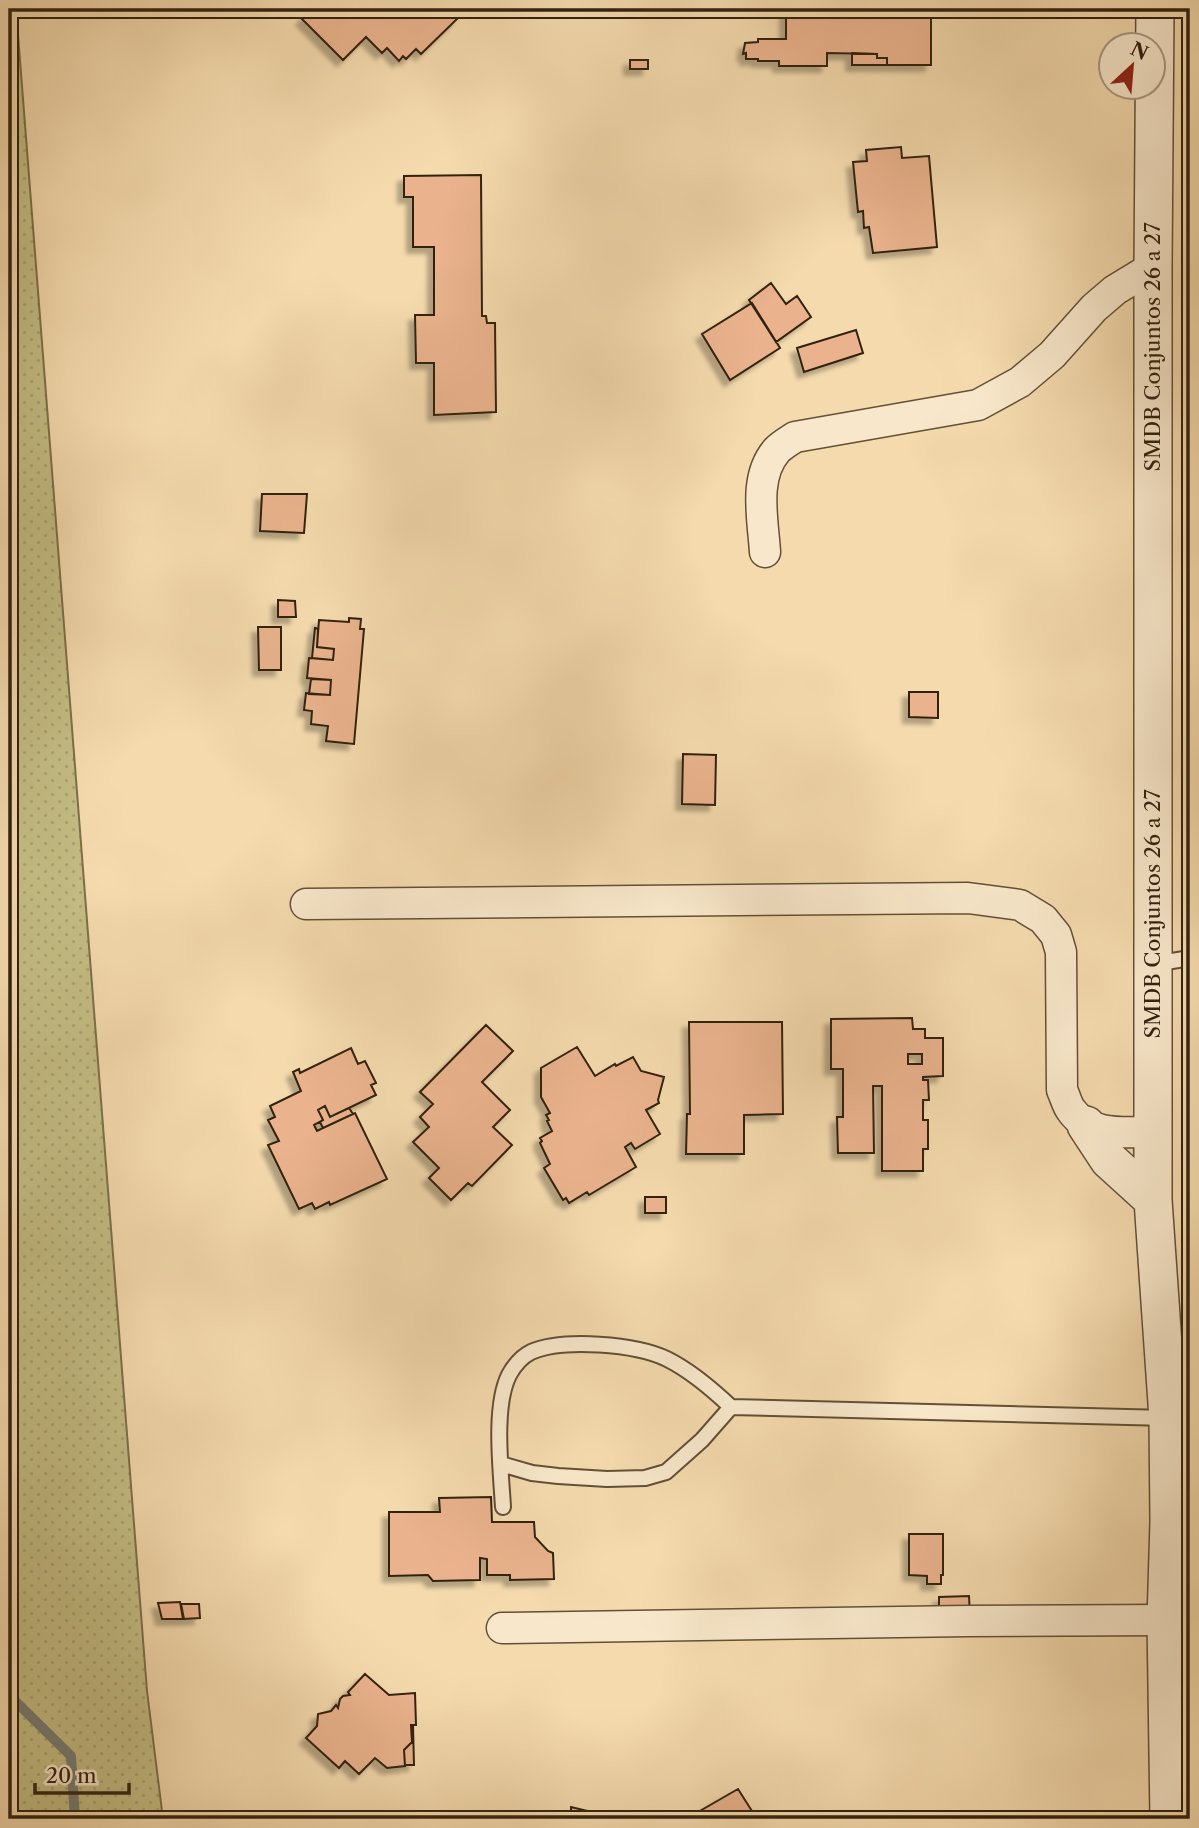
<svg xmlns="http://www.w3.org/2000/svg" width="1199" height="1828" viewBox="0 0 1199 1828" font-family="'Libre Caslon Text',serif">
  <defs>
    <pattern id="park-dots" width="8" height="8" patternUnits="userSpaceOnUse" patternTransform="scale(1.75)"><rect width="8" height="8" fill="#c4bd84"/><path d="M2 2h.1M6 6h.1" fill="none" stroke="#a9a271" stroke-width="1.8" stroke-linecap="round"/></pattern>
    <filter id="shadow"><feDropShadow dx="-6" dy="6" stdDeviation="2" flood-color="#0004"/></filter>
  </defs>
  <rect width="100%" height="100%" fill="#f4daad"/>
  <filter id="stains"><feTurbulence type="fractalNoise" baseFrequency=".00286" numOctaves="4"/><feColorMatrix values="0 0 0 0 .2 0 0 0 0 .09 0 0 0 0 .02 0 0 0 .5 -.17"/></filter>
  <radialGradient id="worn" r=".72"><stop offset=".6" stop-color="#630" stop-opacity="0"/><stop offset="1" stop-color="#630" stop-opacity=".3"/></radialGradient>
  <path fill="url(#park-dots)" stroke="#7b704a" stroke-width="2" d="M9 9H16L147 1691 163 1819H9Z"/>
  <g fill="none" stroke-linecap="round" stroke-linejoin="round">
    <path stroke="#757c73" stroke-width="10" d="M9 1695 71 1756 75 1819"/>
  </g>
  <path fill="#eab38d" stroke="#322210" stroke-width="2" fill-rule="evenodd" filter="url(#shadow)" d="M313 9H448L458 18 421 54 416 49 406 59 403 56 399 61 387 48 382 53 366 37 343 60 302 19Z
    M786 9 931 10V65H887V58H877V54L827 53V66H779V61H758V59H746V53L743 54 745 43 758 42V39H786Z
    M852 53 877 54V58H887V65H852Z
    M630 60H648V69H630Z
    M901 147 902 158 929 156 937 247 873 253 869 227 864 228 863 211 858 212 853 162 867 161 866 150Z
    M481 175 482 316H486L487 323H495L496 412 434 415V363H416L415 315H434V247H413V197H404V176Z
    M771 283 786 304 797 296 811 317 776 342 749 300Z
    M752 303 780 348 730 380 702 334Z
    M856 330 863 353 804 372 797 348Z
    M262 494H307L304 533 260 531Z
    M278 600 295 601 296 617H278Z
    M349 618 361 619 360 629H364L354 744 326 741 328 726 311 724 312 711 304 710 306 693 330 695 331 680 307 678 309 658 333 660 334 649 317 647 319 620 349 622Z
    M258 627H281V670H259Z
    M315 628 318 629 317 647 334 649 333 660 312 658Z
    M311 679 331 680 330 695 309 694Z
    M909 692H938V718L909 717Z
    M683 754 716 755 715 805 682 804Z
    M912 1018 913 1029H925V1038H943V1076L923 1077V1080H928L929 1100H923V1120H928V1149H923V1171H882V1086H873L874 1153H838L837 1117H843V1069H831V1019ZM908 1054H922V1064H908Z
    M689 1022H782L783 1114 744 1115V1154H686L687 1114H690Z
    M486 1025 513 1051 482 1082 510 1110 493 1127 512 1145 472 1186 468 1183 451 1200 429 1178 439 1168 413 1142 429 1127 420 1117 433 1104 420 1092Z
    M577 1047 595 1076 615 1064 616 1066 633 1057 641 1071 664 1077 658 1100 659 1103 646 1110 660 1134 635 1149 631 1143 625 1147 636 1167 589 1195 587 1192 569 1203 566 1198 563 1200 544 1168 550 1164 540 1143 542 1141 540 1138 552 1131 547 1121 549 1120 546 1115 550 1113 541 1097V1068Z
    M351 1048 358 1064 365 1061 376 1083 371 1085 376 1095 330 1117 325 1106 318 1110 323 1120 314 1125 317 1131 355 1113 387 1179 330 1205 329 1202 315 1209 312 1203 299 1209 268 1145 279 1141 268 1120 275 1117 270 1106 301 1091 293 1072 299 1069 300 1073Z
    M325 1106 330 1117 349 1108 353 1114 323 1128 320 1122 323 1120 318 1110Z
    M645 1197H666V1213H645Z
    M491 1497 492 1522H534L535 1537 548 1551 553 1553 554 1579 510 1580V1575H487V1559L480 1558V1580L433 1581 428 1575 389 1576V1512H440L439 1498Z
    M909 1534H943V1575H941V1584H927V1576L909 1575Z
    M969 1596 970 1616 939 1611V1597Z
    M180 1602 183 1619H162L158 1603Z
    M181 1604H199L200 1618 184 1619Z
    M365 1674 389 1695 415 1693 416 1725H411L412 1742 404 1750 405 1766 387 1768 375 1758 359 1774 345 1761 339 1768 306 1738 317 1726 318 1714 331 1711 336 1705 338 1708 340 1699 343 1696 350 1695 348 1692Z
    M411 1726H413L414 1765H405L404 1750 412 1742Z
    M738 1789 757 1819H686Z
    M571 1807 596 1813V1816L603 1815V1819H573L571 1818Z
    M372 1811H404V1819H372Z"/>
  <g fill="none" stroke-linecap="round" stroke-linejoin="round">
    <defs>
      <path id="service" d="M1154 964 1190 958
        M501 1464 532 1473 558 1476 607 1479 645 1478 666 1472 702 1440 731 1407
        M503 1507C501 1471 493 1407 509 1375 514 1366 521 1357 531 1352 563 1338 636 1344 667 1359 691 1371 712 1389 731 1407L1168 1418"/>
      <path id="minor" d="M765 552C763 519 753 477 777 450 782 445 789 441 795 437L978 405 1020 382 1052 355 1094 308 1115 290 1153 267
        M306 904 968 898 1020 905 1043 919 1056 935 1061 952 1062 1090C1065 1096 1067 1105 1071 1110 1090 1137 1124 1132 1152 1132
        M502 1628 968 1621 1166 1620"/>
      <path id="tertiary" d="M1155 9 1153 267V1200L1168 1418 1169 1522 1166 1620 1169 1819
        M1086 1125 1109 1160 1153 1200"/>
    </defs>
    <use href="#service" stroke="#625037" stroke-width="18"/>
    <use href="#minor" stroke="#625037" stroke-width="33"/>
    <use href="#tertiary" stroke="#625037" stroke-width="40"/>
    <use href="#service" stroke="#f8e7ca" stroke-width="14"/>
    <use href="#minor" stroke="#f8e7ca" stroke-width="30"/>
    <use href="#tertiary" stroke="#f8e7ca" stroke-width="37"/>
  </g>
  <g text-anchor="middle" stroke-width="7" stroke-linejoin="round" paint-order="stroke">
    <g font-size="21" fill="#322210" stroke="#f8e7ca">
      <text transform="translate(1153 347) rotate(-90)" y="7">SMDB Conjuntos 26 a 27</text>
      <text transform="translate(1153 914) rotate(-90)" y="7">SMDB Conjuntos 26 a 27</text>
    </g>
  </g>
  <rect width="1199" height="1828" fill="none" stroke="#f4daad" stroke-width="35"/>
  <rect x="10" y="10" width="1178" height="1807" fill="none" stroke="#322210" stroke-width="3.5"/>
  <rect x="18" y="18" width="1164" height="1793" fill="none" stroke="#322210" stroke-width="2"/>
  <g transform="translate(1132 66) rotate(26)"><circle r="33" fill="#f8e7ca" stroke="#a99880" stroke-width="2"/>
  <path d="M0-5L12 26L0 18L-12 26Z" fill="#8f2418"/>
  <text y="-10" font-size="19" font-weight="bold" text-anchor="middle" fill="#322210">N</text>
  </g>
  <path d="M35 1783v10h94v-10" fill="none" stroke="#322210" stroke-width="3.5"/>
  <text x="46" y="1783" font-size="21" fill="#322210" stroke="#f8e7ca" stroke-width="5" paint-order="stroke">20 m</text>
  <rect width="100%" height="100%" filter="url(#stains)"/>
  <rect width="100%" height="100%" fill="url(#worn)"/>
</svg>
